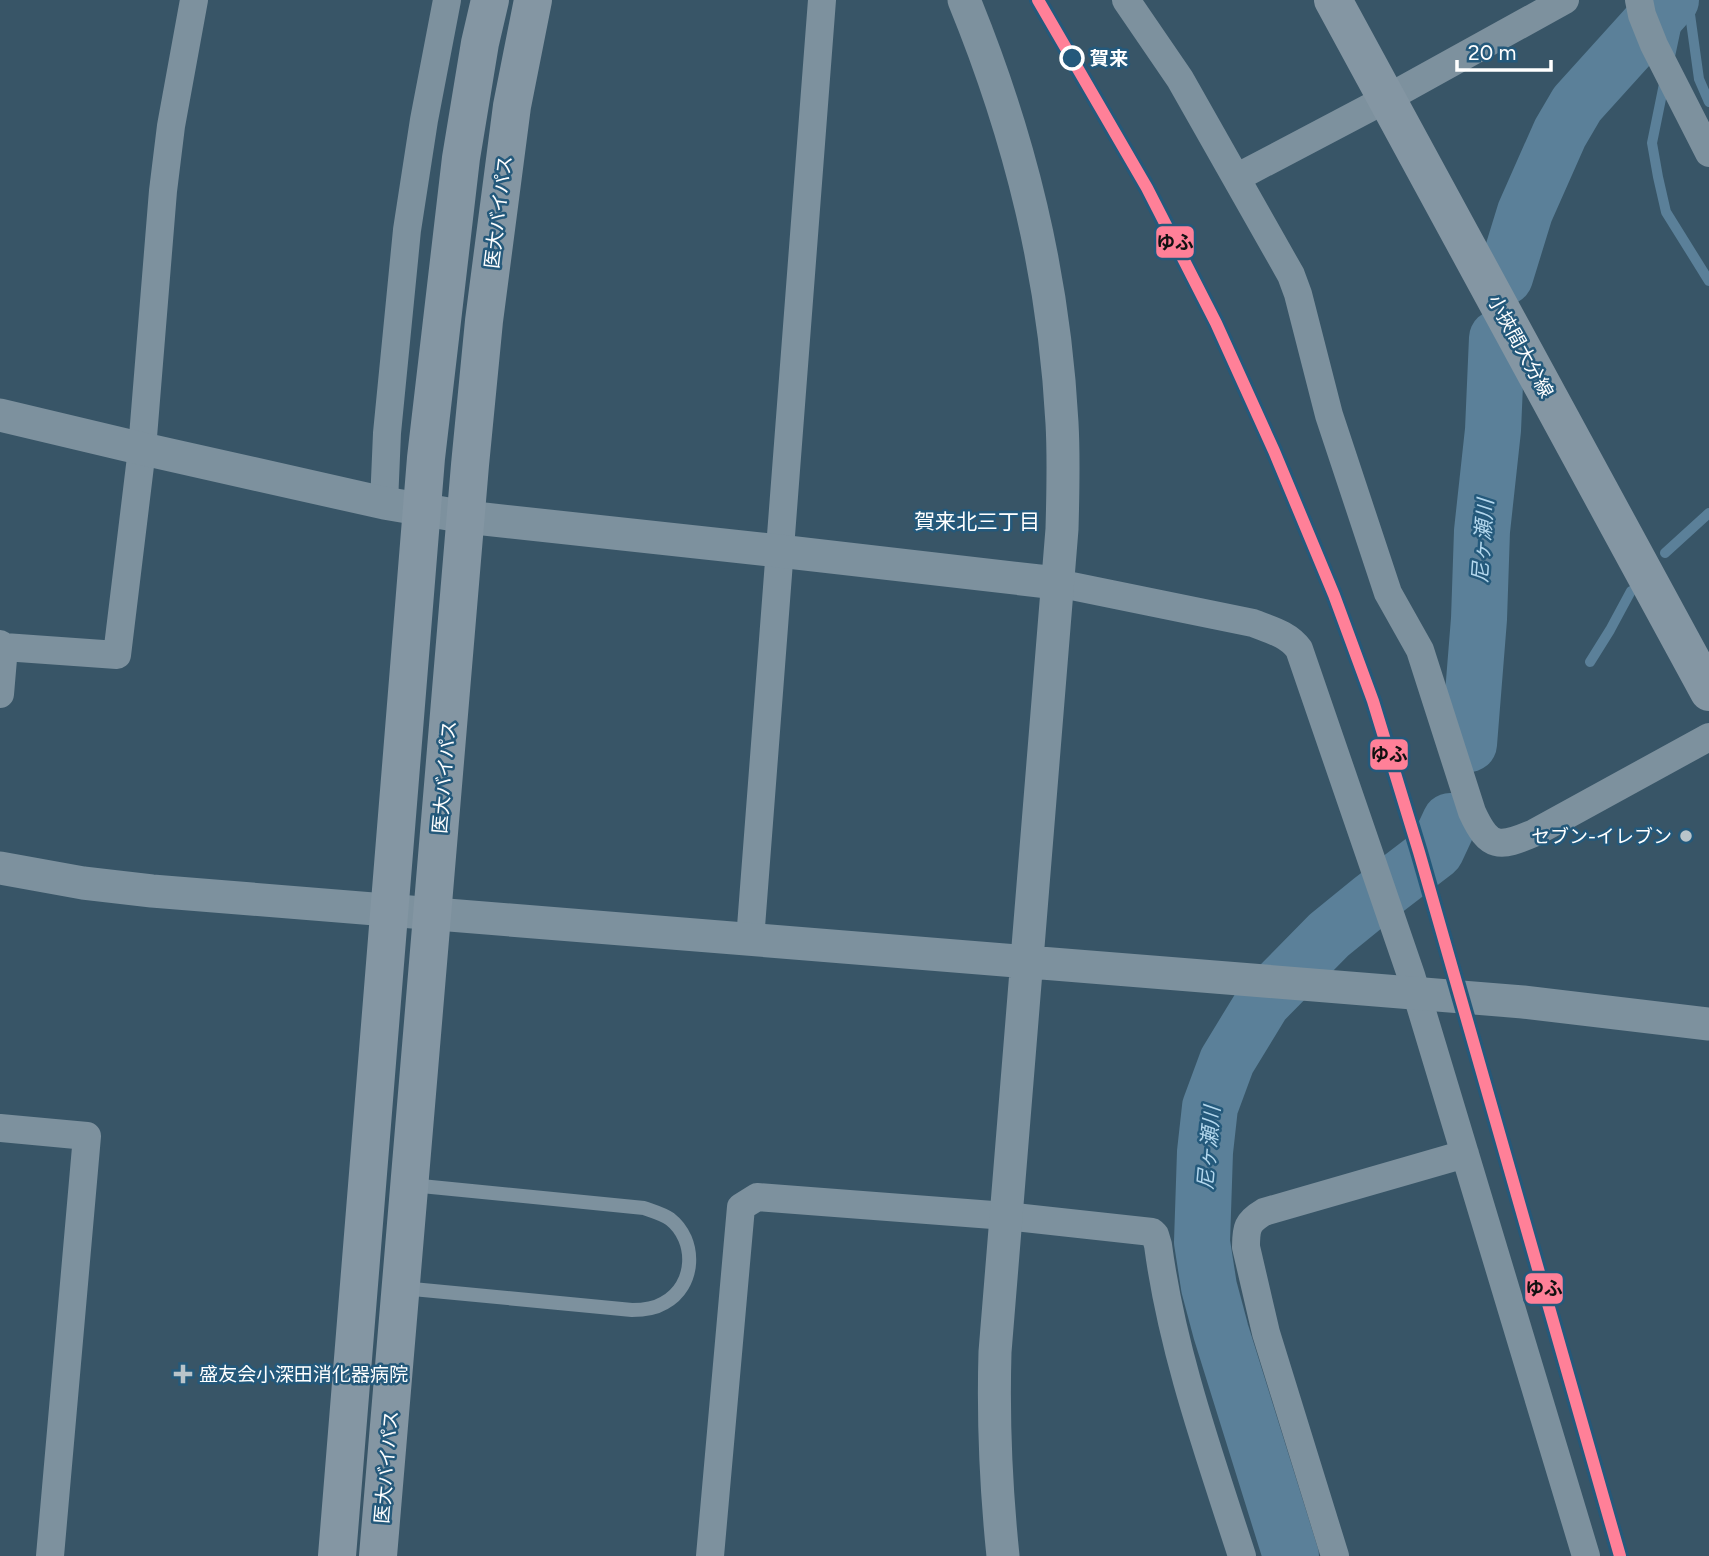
<svg xmlns="http://www.w3.org/2000/svg" width="1709" height="1556" viewBox="0 0 1709 1556" font-family="Figtree,'Noto Sans JP',sans-serif">
  <rect width="100%" height="100%" fill="#385567"/>
  <g fill="none" stroke-linecap="round" stroke-linejoin="round">
    <path stroke="#5b8099" stroke-width="10" d="M1688 0 1699 79 1709 102
      M1669 61 1682 0
      M1665 79 1652 143 1658 177 1666 212 1709 281
      M1665 553 1709 513
      M1590 662 1610 630 1631 591"/>
    <path stroke="#5b8099" stroke-width="56" d="M1505 277 1525 212 1560 133 1577 104 1671 0
      M1469 744 1479 619 1482 531 1493 430 1497 338
      M1291 1556 1221 1332 1209 1287 1202 1242 1205 1152 1210 1107 1227 1061 1263 1002 1329 935 1372 900 1436 851 1450 821"/>
    <path stroke="#7d919e" stroke-width="14" d="M402 1288 632 1310C644 1310 654 1309 664 1303 696 1286 697 1240 670 1219 663 1214 652 1211 644 1208L411 1185"/>
    <path stroke="#7d919e" stroke-width="28" d="M1126 0 1180 79 1291 275 1298 294 1329 415 1388 593 1420 650 1472 812C1489 849 1499 848 1534 833L1709 737
      M1639 0 1642 15 1654 45 1709 153
      M1236 178 1386 99 1565 0
      M384 503 387 433 407 230 424 120 447 0
      M1057 583 1253 623C1271 630 1288 634 1299 649L1411 975 1586 1556
      M0 644 4 647 117 655 142 449 163 191 171 126 194 0
      M0 694 4 647
      M750 940 822 0
      M0 1128 87 1136 50 1556
      M710 1556 741 1207 757 1197 1006 1216 1152 1232 1155 1235 1158 1245C1172 1351 1209 1454 1242 1556
      M1335 1556 1266 1333 1246 1247C1246 1228 1247 1222 1264 1212L1465 1154"/>
    <path stroke="#7d919e" stroke-width="33" d="M964 0C1020 137 1054 274 1062 423 1064 458 1063 494 1062 529L995 1352C993 1420 996 1488 1003 1556
      M0 415 126 445 384 503 466 517 779 551 1057 583
      M0 868 83 883 152 891 1523 1002 1709 1024"/>
    <path stroke="#8496a3" stroke-width="38" d="M1333 0 1709 692
      M337 1556 426 458 461 158 480 43 490 0
      M378 1556 470 465 484 321 512 106 533 0"/>
    <defs>
      <path id="rail-1" d="M1038 0 1147 188 1216 323 1274 451 1334 595 1373 701 1419 852 1620 1556"/>
    </defs>
    <use href="#rail-1" stroke="#24597b" stroke-width="18"/>
    <use href="#rail-1" stroke="#ff8098" stroke-width="12"/>
  </g>
  <circle fill="#24597b" stroke="#fff" stroke-width="3.5" cx="1072" cy="58" r="11"/>
  <g fill="#b9c4ca" stroke="#24597b" stroke-width="2.5">
    <circle cx="1686" cy="836" r="7"/>
    <path d="M179.5 1363.5h7v7h7v7h-7v7h-7v-7h-7v-7h7z"/>
  </g>
  <g text-anchor="middle" stroke-width="5" stroke-linejoin="round" paint-order="stroke">
    <g font-size="19" font-weight="bold" fill="#fff" stroke="#24597b" text-anchor="start">
      <text x="1090" y="65">賀来</text>
    </g>
    <g font-size="19" fill="#fff" stroke="#24597b">
      <text transform="translate(498 212) rotate(-83)" y="7">医大バイパス</text>
      <text transform="translate(1521 346) rotate(61)" y="7">小挾間大分線</text>
      <text transform="translate(444 777) rotate(-85)" y="7">医大バイパス</text>
      <text transform="translate(386 1467) rotate(-85)" y="7">医大バイパス</text>
    </g>
    <g font-size="19" fill="#fff" stroke="#24597b" text-anchor="end">
      <text x="1672" y="843">セブン-イレブン</text>
      <text x="199" y="1381" text-anchor="start">盛友会小深田消化器病院</text>
    </g>
    <g font-size="21" fill="#fff" stroke="#24597b">
      <text x="977" y="529">賀来北三丁目</text>
    </g>
    <g font-size="21" font-style="italic" fill="#b3d7ed" stroke="#24597b">
      <text transform="translate(1483 541) rotate(-86)" y="7">尼ヶ瀬川</text>
      <text transform="translate(1209 1148) rotate(-85)" y="7">尼ヶ瀬川</text>
    </g>
  </g>
  <g stroke="#24597b" stroke-width="2.5">
    <rect x="1155" y="225" width="40" height="34" rx="7" fill="#ff8098"/>
    <rect x="1369" y="738" width="40" height="33" rx="7" fill="#ff8098"/>
    <rect x="1524" y="1272" width="40" height="33" rx="7" fill="#ff8098"/>
  </g>
  <g font-size="19" text-anchor="middle" font-weight="bold" fill="#111">
    <text x="1175" y="249">ゆふ</text>
    <text x="1389" y="761">ゆふ</text>
    <text x="1544" y="1295">ゆふ</text>
  </g>
  <path d="M1457 60v10h94v-10" fill="none" stroke="#ffffff" stroke-width="3.5"/>
  <text x="1468" y="60" font-size="21" fill="#ffffff" stroke="#24597b" stroke-width="5" paint-order="stroke">20 m</text>
</svg>
